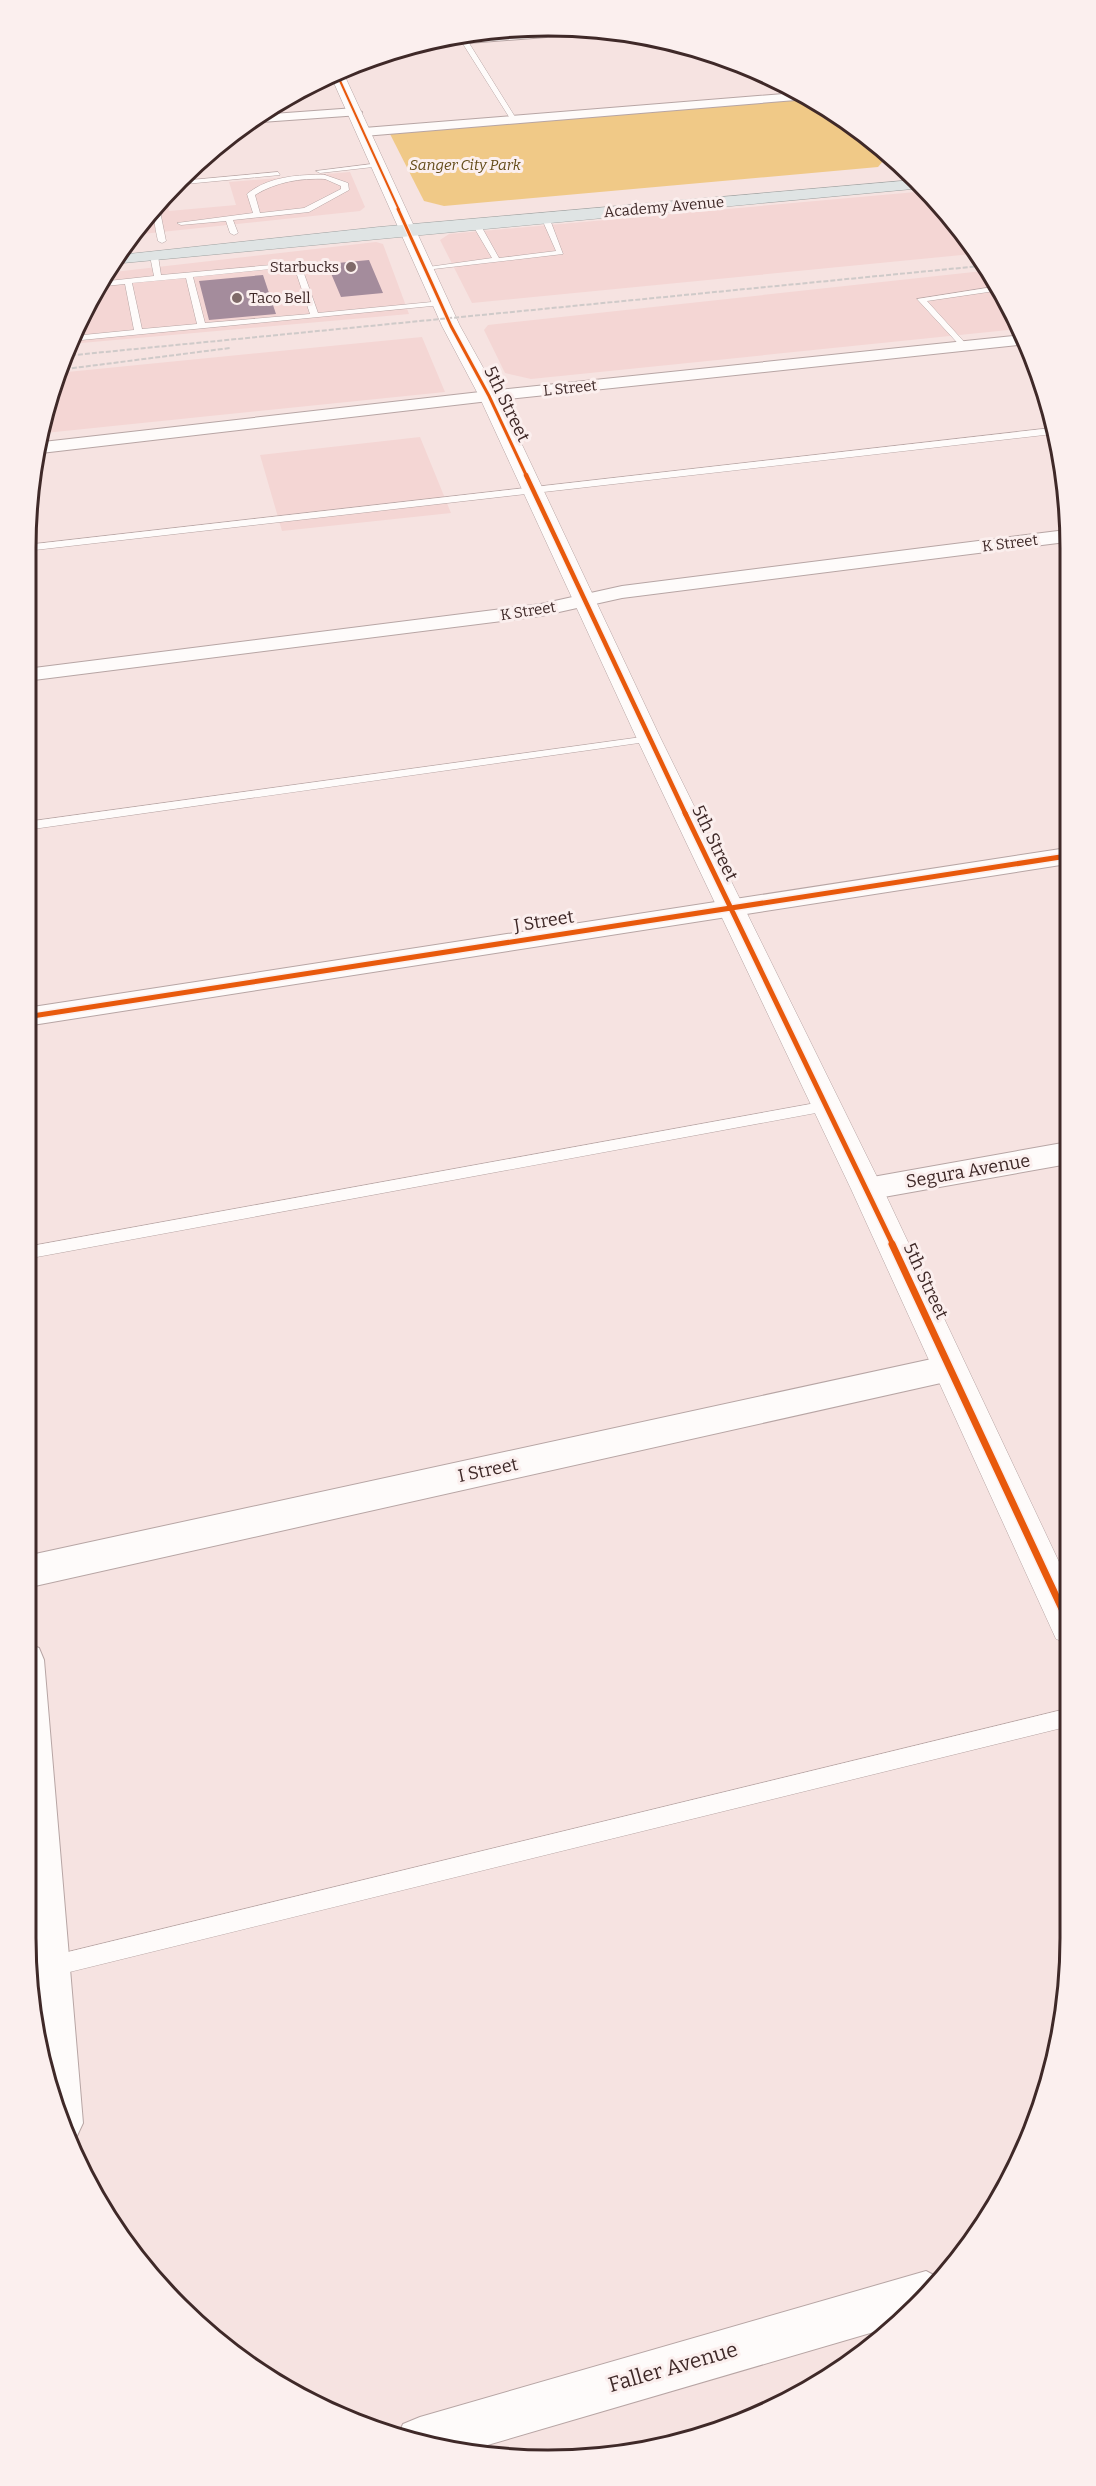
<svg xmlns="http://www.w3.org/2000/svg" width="1096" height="2486" viewBox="0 0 1096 2486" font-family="Bitter,serif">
  <rect width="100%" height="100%" fill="#f6e3e1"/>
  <path fill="#f4d6d4" d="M350 172 365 207 360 211 133 235 166 194 169 211 236 205 229 182Z
    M927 191 941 204 972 254 472 303 440 240 449 234Z
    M376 242 383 244 409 314 70 344 96 286 105 273Z
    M983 271 1019 329 531 379 505 373 484 330 488 325Z
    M422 337 445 392 45 433 57 373Z
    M420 437 451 513 282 531 260 455Z"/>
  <path fill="#f0c987" d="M809 99 837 113 884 160 878 167 444 206 424 201 389 132Z"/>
  <path fill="#a48c9c" d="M369 260 383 293 341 297 327 264Z
    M263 275 276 314 209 320 199 281Z"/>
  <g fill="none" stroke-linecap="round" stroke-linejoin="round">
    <defs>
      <path id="service" d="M464 35 517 120 516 121 511 120 458 36Z
        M380 163 382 166 320 173 316 171Z
        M278 172 280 175 175 185 180 181Z
        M325 175 348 183 349 190 309 212 233 220 238 233 234 235 230 233 226 221 181 225 177 223 253 213 247 194C267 177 299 174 325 175ZM325 179 341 186V189L304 208 260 213 255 195C276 182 300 178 325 179Z
        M162 197 166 202 161 216 166 241 162 243 158 241C155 226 150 209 162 197Z
        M545 215 549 217 563 254 425 270 421 268 492 258 472 224 476 222 480 224 499 258 556 251 541 217Z
        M154 254 158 256 161 275 294 263 302 268 318 313 442 301 446 303 442 305 71 341 73 336 134 330 125 284 95 287 99 282 154 276 150 256ZM290 267 295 269 310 314 205 323 193 277ZM186 278 197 324 142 329 132 283Z
        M993 287 995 291 927 301 967 345 968 347 964 350 917 299Z
        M1052 428 1053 434 26 551V545Z
        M649 736 653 737V741L26 830V822Z
        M827 1101 834 1106 832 1110 26 1259V1247Z
        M1070 1708V1726L33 1981 31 1961Z"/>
      <path id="minor" d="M561 28 603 30 597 33 416 47 411 44 455 36Z
        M796 93 808 99 364 136 357 132 364 128Z
        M355 108 362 112 360 115 247 123 259 115Z
        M1023 335 1028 344 489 401 41 453 43 442 489 391Z
        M1066 530V542L622 598 541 616 26 681V669L541 604 622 586Z
        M1067 848V864L26 1026V1008Z
        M1068 1142V1164L867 1200 857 1197 852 1189 857 1181 867 1178Z
        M950 1355 961 1359 966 1368 961 1377 950 1381 26 1588V1556Z
        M26 1643 39 1648 44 1660 83 2123 76 2138 69 2141 53 2106 28 1952Z
        M926 2271 943 2280 884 2329 467 2451H446L399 2433 403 2424 420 2417Z"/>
      <path id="tertiary" d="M342 70 460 326 499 396 661 739 883 1189 1069 1583 1070 1644 1056 1639 851 1189 637 739 479 396 442 326 330 74Z"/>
      <path id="primary" d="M914 180 923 188 112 264 119 255 379 227Z"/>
    </defs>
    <use href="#service" stroke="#b7a5a4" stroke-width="1"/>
    <use href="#minor" stroke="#b7a5a4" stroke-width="2"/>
    <use href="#tertiary" stroke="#b7a5a4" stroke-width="1"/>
    <use href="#primary" stroke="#9fa2a1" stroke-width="1"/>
    <use href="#service" fill="#fefbfa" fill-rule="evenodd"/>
    <use href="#minor" fill="#fefbfa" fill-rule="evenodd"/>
    <use href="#tertiary" fill="#fefbfa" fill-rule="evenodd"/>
    <use href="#primary" fill="#dfe4e4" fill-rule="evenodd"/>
    <path stroke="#cfcac9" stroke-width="2" stroke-dasharray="5 2" stroke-linecap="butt" d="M64 356 980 266
      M58 370 230 348"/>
    <defs>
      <path id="cycleway-far4" d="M336 72 399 210"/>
      <path id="cycleway-far3" d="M398 209 451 326 489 396 527 477"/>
      <path id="cycleway-far2" d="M526 475 686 815"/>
      <path id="cycleway-far1" d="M685 813 893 1245
        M26 1017 1067 856"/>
      <path id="cycleway" d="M892 1244 1070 1626"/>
    </defs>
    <use href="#cycleway-far4" stroke="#fbefee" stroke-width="4"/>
    <use href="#cycleway-far3" stroke="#fbefee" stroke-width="5"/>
    <use href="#cycleway-far2" stroke="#fbefee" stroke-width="7"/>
    <use href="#cycleway-far1" stroke="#fbefee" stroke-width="8"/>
    <use href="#cycleway" stroke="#fbefee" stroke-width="10"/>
    <use href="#cycleway-far4" stroke="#e8590c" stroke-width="2"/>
    <use href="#cycleway-far3" stroke="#e8590c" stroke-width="3"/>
    <use href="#cycleway-far2" stroke="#e8590c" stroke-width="4.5"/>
    <use href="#cycleway-far1" stroke="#e8590c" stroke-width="5"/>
    <use href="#cycleway" stroke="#e8590c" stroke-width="7"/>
  </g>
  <g fill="#7f6a69" stroke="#fbefee" stroke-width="2">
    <circle cx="351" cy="267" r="6"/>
    <circle cx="237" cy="298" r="6"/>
  </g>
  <g text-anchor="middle" stroke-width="6" stroke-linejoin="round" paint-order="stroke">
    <g font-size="15" font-style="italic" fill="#644c1a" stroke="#fbefee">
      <text x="465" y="170">Sanger City Park</text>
    </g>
    <g font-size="15" fill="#3f2928" stroke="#fbefee">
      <text transform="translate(664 207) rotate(-5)" y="5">Academy Avenue</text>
      <text transform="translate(570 388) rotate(-6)" y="5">L Street</text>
      <text transform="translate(1010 543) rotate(-7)" y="5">K Street</text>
      <text transform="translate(528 611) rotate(-9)" y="5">K Street</text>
    </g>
    <g font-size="15" fill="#3f2928" stroke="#fbefee" text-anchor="end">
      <text x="339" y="272">Starbucks</text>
      <text x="249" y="303" text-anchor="start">Taco Bell</text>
    </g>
    <g font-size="18" fill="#3f2928" stroke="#fbefee">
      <text transform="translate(507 404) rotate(64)" y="6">5th Street</text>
      <text transform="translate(715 843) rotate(64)" y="6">5th Street</text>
      <text transform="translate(544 921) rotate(-9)" y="6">J Street</text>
      <text transform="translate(968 1171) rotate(-10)" y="6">Segura Avenue</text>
      <text transform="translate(926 1281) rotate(65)" y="6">5th Street</text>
      <text transform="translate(488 1470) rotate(-12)" y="6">I Street</text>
    </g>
    <g font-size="21" fill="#3f2928" stroke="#fbefee">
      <text transform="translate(673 2367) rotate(-16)" y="7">Faller Avenue</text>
    </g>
  </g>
  <path d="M0 0H1096V2486H0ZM548 36H548A512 512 0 0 1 1060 548V1938A512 512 0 0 1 548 2450H548A512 512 0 0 1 36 1938V548A512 512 0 0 1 548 36Z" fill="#fbefee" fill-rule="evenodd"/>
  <path fill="none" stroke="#3f2928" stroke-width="3" d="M548 36H548A512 512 0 0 1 1060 548V1938A512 512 0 0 1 548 2450H548A512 512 0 0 1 36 1938V548A512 512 0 0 1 548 36Z"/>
</svg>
